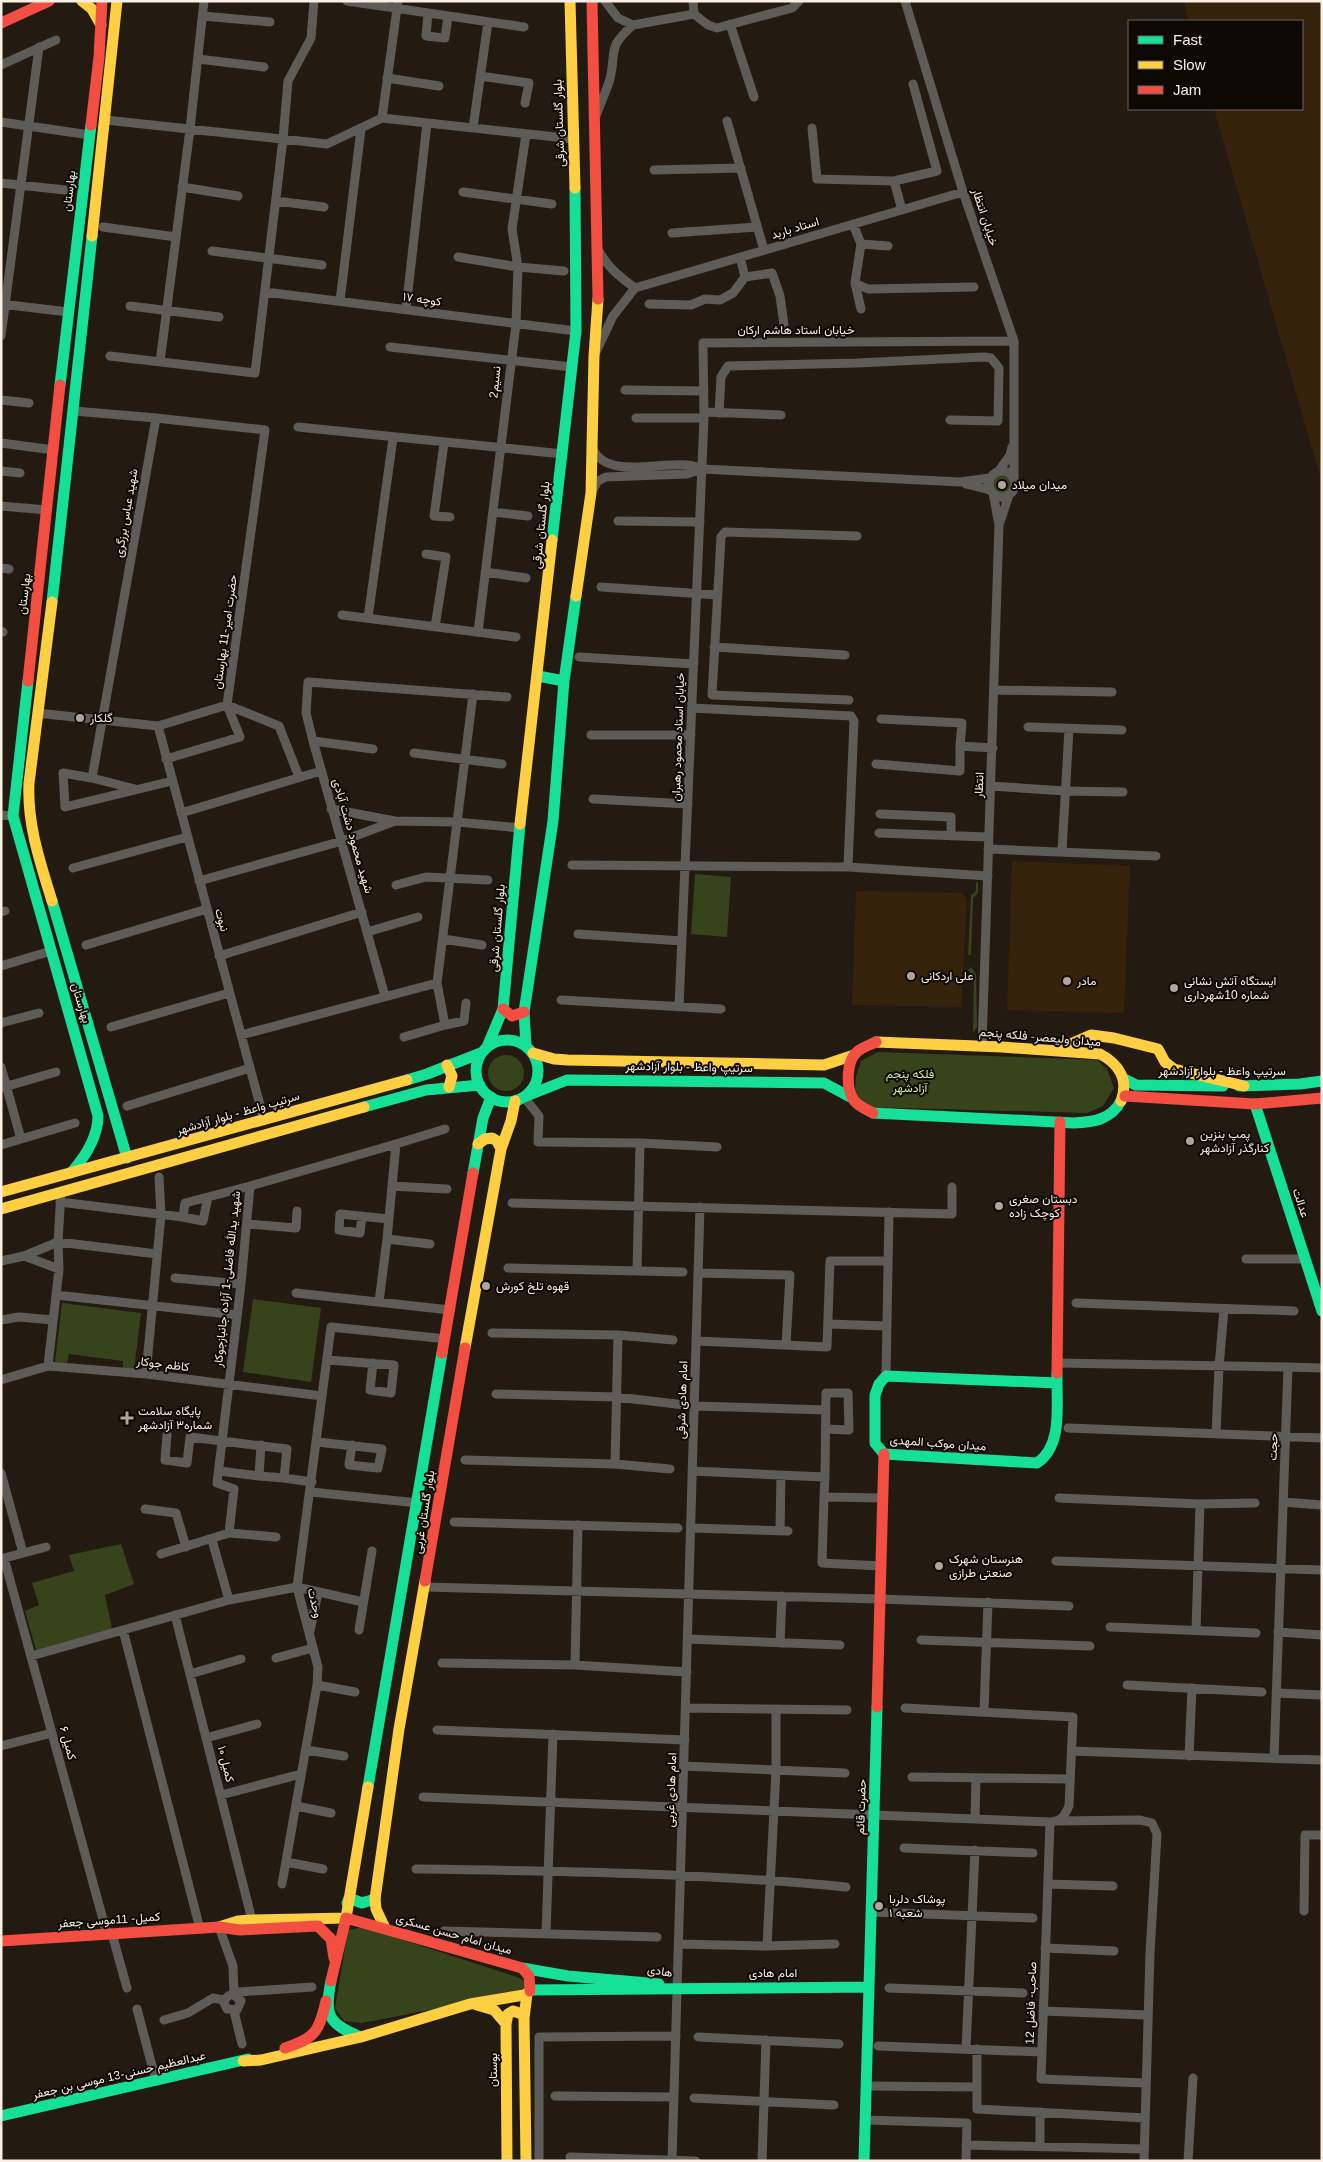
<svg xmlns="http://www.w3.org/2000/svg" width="1323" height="2162" viewBox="0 0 1323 2162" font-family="Helvetica,Vazirmatn,sans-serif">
  <rect width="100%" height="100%" fill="#231b11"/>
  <path fill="#34220b" d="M1184 1H1322V483L1214 109H1302V21H1189Z
    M1012 861 1130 866 1124 1013 1007 1010Z
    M856 891 962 893 967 900 961 1007 852 1005Z"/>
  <path fill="#37441b" d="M992 484a10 10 0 1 1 20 0a10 10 0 1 1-20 0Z
    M695 874 731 877 727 937 691 934Z
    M976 882H978V893L973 898 971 955H968L971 895 976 891Z
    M971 967 976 974 977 1027 973 1033 974 976 968 970Z
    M878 1052 1097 1060 1107 1069 1114 1088 1103 1106 1087 1113 866 1107 855 1096 856 1076 861 1061Z
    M488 1073a18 18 0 1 1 36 0a18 18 0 1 1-36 0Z
    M253 1299 321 1308 311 1382 243 1372Z
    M62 1303 141 1313 134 1370 123 1369V1361L69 1354 67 1363 55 1362Z
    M121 1544 134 1584 105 1595 112 1629 36 1650 25 1611 39 1605 32 1583 74 1571 69 1555Z
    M363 1927 517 1977 523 1980 525 1985 523 1989 470 2002 362 2023 344 2021 335 2008 348 1930Z"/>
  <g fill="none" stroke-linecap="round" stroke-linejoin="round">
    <path stroke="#5e5c58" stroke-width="9" d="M347 1 524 27
      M605 1 618 18 633 25 694 14
      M693 1 694 14 708 25 717 28 792 8 799 1
      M905 1 963 192 1014 341V479
      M428 13 426 36 445 38 448 16
      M203 16 270 22
      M730 24 754 97
      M198 59 264 67
      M1 65 56 40
      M480 76 529 83 525 103
      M387 78 439 86
      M596 116C600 104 606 92 610 79 617 50 606 49 633 25
      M382 118 574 139
      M382 118 398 1
      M106 120 327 144 382 118
      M727 121 764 250
      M1 122 90 135
      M473 128 488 22
      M812 128 817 179 894 181 902 210
      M654 170 741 168
      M894 181 937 171 913 84
      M1 183 65 190
      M182 187 238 196
      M463 192 552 204
      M276 201 324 207
      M853 224 861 244 855 283 861 309
      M103 227 176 237
      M672 233 757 227
      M861 244 888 246
      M598 249C606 266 620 277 635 288
      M212 251 322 265
      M458 257 518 267 564 271
      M745 277 772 273 780 296 784 325
      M855 283 868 289 974 287
      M635 288 963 192
      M265 292 576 331
      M340 301 361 129
      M1 304 68 312
      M649 304 691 305 705 299 720 300 733 293 745 277 740 257
      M130 306 219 317
      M406 309 427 123
      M1 336 39 47
      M390 347 572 367
      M596 352 613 316 635 288
      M110 356 255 373 283 139 288 81 311 38 314 1
      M160 362 190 129 204 1
      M625 390 704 391
      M1 400 29 403
      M74 411 156 418
      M704 412 781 415
      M719 413 721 377 728 366 857 363 984 357 991 358 999 368 998 421 950 420
      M636 418H704
      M298 427 563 454
      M1 443 54 450
      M444 443 434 516 450 517
      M593 449C606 479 660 462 687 465 692 465 697 467 702 469L960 482 990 478
      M1 471 20 473
      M989 484a13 13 0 1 1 26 0a13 13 0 1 1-26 0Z
      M998 472 1010 455 1012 447
      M966 484 990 490
      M592 491 598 481 606 477 687 474 701 469
      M1 506 47 510
      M493 512 528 516
      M618 521 700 522
      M1000 522 1009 495
      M426 554 446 557 435 627
      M1 568 9 569
      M485 572 526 578
      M601 587 718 595
      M342 615 516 637
      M368 618 393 438
      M1 631 3 632
      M478 632 516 324 518 267 512 229 526 134
      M714 647 845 655
      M579 657 694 664
      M994 690 1112 692
      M849 700 712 695 721 537 725 532 857 536
      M227 705 279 726 299 777
      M692 708 851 716 854 721 848 867
      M37 713 158 726 227 705 265 430 156 418 92 778
      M881 719 962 723 960 746
      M158 726 264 1120
      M1028 727 1122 730
      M591 735H691
      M313 741 373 749
      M414 753 502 764
      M166 759 240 737 227 705
      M876 764 960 771V746L993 748
      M991 786 1065 791 1123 792
      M135 789 92 778 63 773 65 807 172 781
      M593 799 688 804
      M331 809 395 821 457 822 520 828
      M181 813 321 771
      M880 814 951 817V836
      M1 815 13 816
      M879 833 988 837
      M988 849 1156 856
      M1062 851 1069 729
      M572 865 848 867 988 876
      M73 868 187 837
      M199 881 342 841 395 821
      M396 885 426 877 488 880
      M1 912 5 911
      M367 932 418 917
      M578 934 682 941
      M443 939 482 945
      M86 945 207 909
      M219 956 362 912
      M1 966 51 951
      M385 996 313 741 306 713 308 682 507 697
      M561 1000 721 1009
      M679 1007 704 418 703 343 1014 341
      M1 1023 39 1013
      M445 1025 464 1021 466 1003
      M111 1027 229 993
      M241 1035 437 983
      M404 1037 445 1025 437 983 473 694
      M982 1046 999 525 993 493
      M1 1067 21 1139
      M1 1088 56 1072
      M524 1097 539 1116 538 1142 640 1143 717 1147
      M127 1106 250 1068
      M396 1144 445 1129
      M1 1145 75 1123
      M392 1186 447 1189
      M208 1197 203 1221 183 1217 185 1203 250 1186
      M60 1202 183 1217
      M512 1203 952 1214V1187
      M362 1216 360 1233 339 1230 340 1214 389 1219
      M247 1224 296 1228 297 1211
      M387 1239 430 1244
      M24 1256 58 1242 157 1254
      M1246 1259H1305
      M1 1261 24 1256 59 1269
      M508 1268 683 1272
      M637 1271 640 1143
      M698 1273 790 1275 786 1344
      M175 1278 241 1284
      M296 1293 450 1310
      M56 1295 237 1315
      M1076 1303 1294 1311
      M1 1320 19 1317 53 1320
      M829 1324 886 1326
      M492 1333 618 1335 673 1340
      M696 1341 827 1347 830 1261H887
      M327 1360 394 1365 391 1393 370 1390 373 1363
      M1057 1363 1288 1367 1274 1758
      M48 1366 59 1269 58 1242 61 1192
      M1288 1367 1322 1368
      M146 1374 161 1215 159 1177
      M886 1376 889 1212
      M1 1380 48 1366 146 1374 322 1396
      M496 1394 616 1397 694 1406 826 1410
      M1068 1428 1322 1438
      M1216 1434 1219 1367 1224 1309
      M167 1435 165 1460 187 1463 190 1437 287 1449 284 1478 259 1476 261 1445
      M317 1442 382 1449 378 1468 349 1465 352 1445
      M465 1460 615 1464 670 1469
      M615 1464 618 1335
      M219 1471 259 1476
      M692 1471 825 1477 824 1497 883 1498
      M1 1473 23 1553
      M825 1477 826 1393H848L849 1430 826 1429
      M284 1478 312 1482
      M311 1492 418 1503
      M824 1497 822 1563 881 1566
      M1059 1498 1200 1504 1255 1503
      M1283 1502 1322 1505
      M145 1509 176 1513 186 1547
      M454 1522 678 1528
      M691 1528 788 1531
      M780 1530 781 1476
      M229 1533 234 1489 217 1483 241 1284 250 1186 396 1144 387 1239 379 1302
      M212 1540 229 1600
      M161 1554 229 1533 276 1537
      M4 1558 107 1934
      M1 1559 46 1547
      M1056 1561 1322 1570
      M425 1587 880 1599 1069 1606
      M175 1615 252 1920
      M1110 1627 1256 1633
      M123 1630 200 1929
      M359 1630 372 1551
      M1196 1630 1200 1504
      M310 1631 318 1592
      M1278 1632 1322 1635
      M688 1639 840 1645
      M921 1640 1090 1646
      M780 1643 782 1596
      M31 1656 229 1600 297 1587 363 1602
      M276 1658 313 1648
      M442 1663 575 1665 687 1672
      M575 1665 578 1525
      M190 1674 241 1659
      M317 1685 355 1692
      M1127 1685 1262 1692
      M1276 1693 1322 1695
      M686 1708 847 1710
      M984 1711 988 1602
      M437 1730 685 1740
      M206 1738 257 1724
      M1 1746 52 1733
      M306 1750 344 1756
      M1072 1751 1322 1760
      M1189 1756 1192 1688
      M684 1766 845 1773
      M912 1777 1070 1779
      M221 1795 301 1774
      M423 1797 1050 1822C1061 1821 1064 1817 1069 1806L1073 1717 905 1708
      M296 1806 331 1813
      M975 1818 976 1778
      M1057 1821 1140 1820 1152 1823 1157 1834 1150 1953 1144 2161
      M1050 1822 1041 2079 1146 2083
      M904 1848 1033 1853
      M286 1862 323 1869
      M416 1869C559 1871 703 1873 846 1887
      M282 1884 317 1685 318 1667 297 1587 331 1327 437 1338
      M1048 1884 1113 1886
      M1304 1911 1305 1835H1322
      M871 1912 1033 1918
      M219 1927 233 1966 234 1995 241 2001 237 2010 227 2009 224 2003C226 1994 232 1995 239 1992L312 1987
      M444 1931 657 1937
      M546 1933 553 1734
      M112 1934 127 1988
      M679 1944 767 1946 835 1944
      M767 1946 776 1770V1709
      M1045 1948 1114 1951
      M889 1988 1023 1993
      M137 2009 156 2081
      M234 2011 242 2044
      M1043 2011 1147 2015
      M164 2020 188 2013 213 1998 224 2000
      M698 2037 839 2044
      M878 2046 1042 2052
      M966 2049 975 1850
      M977 2049V2109L1145 2118
      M866 2086 977 2087
      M555 2096 674 2097
      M694 2098 834 2105
      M865 2120 967 2123 966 2161
      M966 2145 1144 2149
      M1040 2147V2112
      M570 2157 696 2161
      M539 2161V2037L676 2036
      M672 2161 700 1207
      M762 2161 766 2040
      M1188 2161 1193 2078"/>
    <path stroke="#16e098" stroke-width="11" d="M60 385 91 125
      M552 540 576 331 575 188
      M52 602 92 236
      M538 676 564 681
      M28 681 13 816 98 1116C98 1137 85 1157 71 1173
      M52 901 127 1158
      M476 1071a31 31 0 1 1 62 0a31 31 0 1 1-62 0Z
      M526 1045 524 1012 553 821 564 681 576 596
      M487 1047 503 1009 520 824
      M1124 1079 1136 1085 1223 1086
      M407 1080 427 1074 481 1053
      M1239 1086 1300 1084 1322 1081
      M524 1097 567 1080 824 1083 852 1098
      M1255 1104 1322 1311
      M364 1107 426 1090 480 1085
      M873 1113 1074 1123C1093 1122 1111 1120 1121 1101
      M473 1173 483 1118 491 1097
      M1057 1373C1056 1402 1064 1445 1037 1463L884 1454 875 1443V1395L879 1384 886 1376 1057 1383
      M368 1787 442 1353
      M347 1903 349 1898 362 1903 375 1899
      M522 1968 568 1976 659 1984
      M331 1981C324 2015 328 2024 361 2037
      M531 1990 869 1987
      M1 2116 248 2059
      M864 2161 877 1707"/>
    <path stroke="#ffcf43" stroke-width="11" d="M82 1 92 9 101 25
      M570 1 575 188
      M92 236 117 1
      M576 596 591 493 594 356 598 299
      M52 602 29 783C27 824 40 862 52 901
      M520 824 552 540
      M876 1042 1002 1047 1100 1054C1119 1064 1129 1080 1121 1101
      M1059 1049 1091 1035 1114 1038 1158 1049 1165 1062 1174 1069 1244 1086
      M533 1053 554 1059 568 1060 824 1065 854 1055
      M447 1065 452 1076 449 1087
      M478 1144 485 1139 492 1138 497 1141 501 1149
      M1 1192 407 1080
      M1 1209 364 1107
      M465 1348 501 1149 511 1121 515 1101
      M219 1927 238 1921 252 1920 346 1918 368 1787
      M385 1928 376 1909 375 1899 399 1729 425 1581
      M477 2005 494 2010 506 2024 507 2161
      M506 2024 508 2014 513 2011 522 2014 524 2018
      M243 2061 261 2060 361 2037 470 2004 524 1995 530 1991
      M526 2161 524 2018 527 1994"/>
    <path stroke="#f24e42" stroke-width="11" d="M592 1 598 299
      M1 23 49 1
      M91 125 99 57 102 1
      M28 681 60 385
      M503 1009 512 1016 524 1012
      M1125 1096 1255 1104 1322 1098
      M873 1113C866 1109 857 1106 853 1099 846 1087 846 1060 858 1051 863 1047 870 1045 876 1042
      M442 1353 473 1173
      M1057 1373 1060 1122
      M425 1581 465 1348
      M877 1707 884 1454
      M1 1941 219 1927 240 1930 318 1926 331 1939 334 1958
      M331 1981 346 1918 522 1968 529 1976 530 1991
      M285 2048C315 2038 319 2032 326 2001"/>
  </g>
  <g fill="#afa59a" stroke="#0e0803" stroke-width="2">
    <circle cx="1002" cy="485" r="5"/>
    <circle cx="80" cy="718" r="5"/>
    <circle cx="911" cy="976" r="5"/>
    <circle cx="1067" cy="981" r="5"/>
    <circle cx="1174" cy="988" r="5"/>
    <circle cx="1190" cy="1141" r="5"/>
    <circle cx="999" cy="1206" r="5"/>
    <circle cx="486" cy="1286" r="5"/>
    <path d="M124.5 1410.5h5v5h5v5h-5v5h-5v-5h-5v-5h5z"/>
    <circle cx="939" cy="1566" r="5"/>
    <circle cx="879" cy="1906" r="5"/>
  </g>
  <g text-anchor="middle" stroke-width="4" stroke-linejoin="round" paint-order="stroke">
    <g font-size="12" fill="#faefe3" stroke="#0e0803">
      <text transform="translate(559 123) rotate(-92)" y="4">بلوار گلستان شرقی</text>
      <text transform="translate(69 191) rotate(-83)" y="4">بهارستان</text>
      <text transform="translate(985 217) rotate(72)" y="4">خیابان انتظار</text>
      <text transform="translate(795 228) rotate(-17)" y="4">استاد باربد</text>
      <text transform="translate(422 299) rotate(8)" y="4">کوچه ۱۷</text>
      <text x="796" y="334">خیابان استاد هاشم ارکان</text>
      <text transform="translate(495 382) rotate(-84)" y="4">نسیم2</text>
      <text transform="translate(126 513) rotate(-80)" y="4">شهید عباس برزگری</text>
      <text transform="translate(541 525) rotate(-84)" y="4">بلوار گلستان شرقی</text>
      <text transform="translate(24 594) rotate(-83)" y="4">بهارستان</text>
      <text transform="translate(225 632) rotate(-82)" y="4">حضرت امیر-11 بهارستان</text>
      <text transform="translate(678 737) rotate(-88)" y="4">خیابان استاد محمود رهبران</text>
      <text transform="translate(979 785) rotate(-87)" y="4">انتظار</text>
      <text transform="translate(353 836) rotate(74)" y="4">شهید محمود دشت آبادی</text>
      <text transform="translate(222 920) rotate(75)" y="4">نبوت</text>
      <text transform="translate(497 928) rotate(-85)" y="4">بلوار گلستان شرقی</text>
      <text transform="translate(81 1003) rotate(73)" y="4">بهارستان</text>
      <text transform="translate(1040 1037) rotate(5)" y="4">میدان ولیعصر- فلکه پنجم</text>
      <text transform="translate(689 1067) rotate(1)" y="4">سرتیپ واعظ - بلوار آزادشهر</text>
      <text x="1222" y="1075">سرتیپ واعظ - بلوار آزادشهر</text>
      <text transform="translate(238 1113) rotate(-16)" y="4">سرتیپ واعظ - بلوار آزادشهر</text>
      <text transform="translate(1301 1203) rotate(72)" y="4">عدالت</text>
      <text transform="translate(227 1279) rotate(-84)" y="4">شهید یدالله فاضلی-1 آزاده جانبازجوکار</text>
      <text transform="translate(163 1364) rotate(7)" y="4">کاظم جوکار</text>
      <text transform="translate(682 1400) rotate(-88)" y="4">امام هادی شرقی</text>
      <text transform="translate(938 1443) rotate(4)" y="4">میدان موکب المهدی</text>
      <text transform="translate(1273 1447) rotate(-88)" y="4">حجت</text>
      <text transform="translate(424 1512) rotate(-81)" y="4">بلوار گلستان غربی</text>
      <text transform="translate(315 1603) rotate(76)" y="4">وحدت</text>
      <text transform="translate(68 1743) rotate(75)" y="4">کمیل ۶</text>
      <text transform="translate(226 1764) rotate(76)" y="4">کمیل ۱۰</text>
      <text transform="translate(671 1790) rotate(-88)" y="4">امام هادی غربی</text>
      <text transform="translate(861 1807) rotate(-88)" y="4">حضرت قائم</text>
      <text transform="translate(109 1920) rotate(-4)" y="4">کمیل- 11موسی جعفر</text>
      <text transform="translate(454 1934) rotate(16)" y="4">میدان امام حسن عسکری</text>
      <text transform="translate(660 1971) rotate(9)" y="4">هادی</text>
      <text x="773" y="1977">امام هادی</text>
      <text transform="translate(1031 2003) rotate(-88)" y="4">صاحب- فاضل 12</text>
      <text transform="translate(493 2070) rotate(-90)" y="4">بوستان</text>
      <text transform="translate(119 2075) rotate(-13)" y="4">عبدالعظیم حسنی-13 موسی بن جعفر</text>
    </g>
    <g font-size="12" fill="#faefe3" stroke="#0e0803" text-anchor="start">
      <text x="1012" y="489">میدان میلاد</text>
      <text x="90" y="722">گلکار</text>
      <text x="921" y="980">علی اردکانی</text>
      <text x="1077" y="985">مادر</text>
      <text x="1184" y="985">ایستگاه آتش نشانی<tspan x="1184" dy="14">شماره 10شهرداری</tspan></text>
      <text x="1200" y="1138">پمپ بنزین<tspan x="1200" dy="14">کنارگذر آزادشهر</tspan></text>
      <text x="1009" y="1203">دبستان صغری<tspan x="1009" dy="14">کوچک زاده</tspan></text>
      <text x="496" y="1290">قهوه تلخ کورش</text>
      <text x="138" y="1415">پایگاه سلامت<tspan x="138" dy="14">شماره۳ آزادشهر</tspan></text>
      <text x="949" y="1563">هنرستان شهرک<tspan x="949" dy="14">صنعتی طرازی</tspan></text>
      <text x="889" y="1903">پوشاک دلربا<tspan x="889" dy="14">شعبه ۱</tspan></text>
    </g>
    <g font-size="12" fill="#d0efa1" stroke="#0e0803">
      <text x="910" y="1078">فلکه پنجم<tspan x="910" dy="14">آزادشهر</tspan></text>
    </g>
  </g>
  <rect width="1323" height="2162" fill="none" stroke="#faefe3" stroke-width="5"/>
  <rect x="1128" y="20" width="175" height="90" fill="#0e0803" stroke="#6c645d"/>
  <rect x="1138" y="36" width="25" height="8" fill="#16e098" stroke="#6c645d"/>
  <text x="1173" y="45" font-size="15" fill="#faefe3">Fast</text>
  <rect x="1138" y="61" width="25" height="8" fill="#ffcf43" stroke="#6c645d"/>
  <text x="1173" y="70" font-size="15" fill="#faefe3">Slow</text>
  <rect x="1138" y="86" width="25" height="8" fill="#f24e42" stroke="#6c645d"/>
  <text x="1173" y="95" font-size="15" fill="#faefe3">Jam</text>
</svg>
